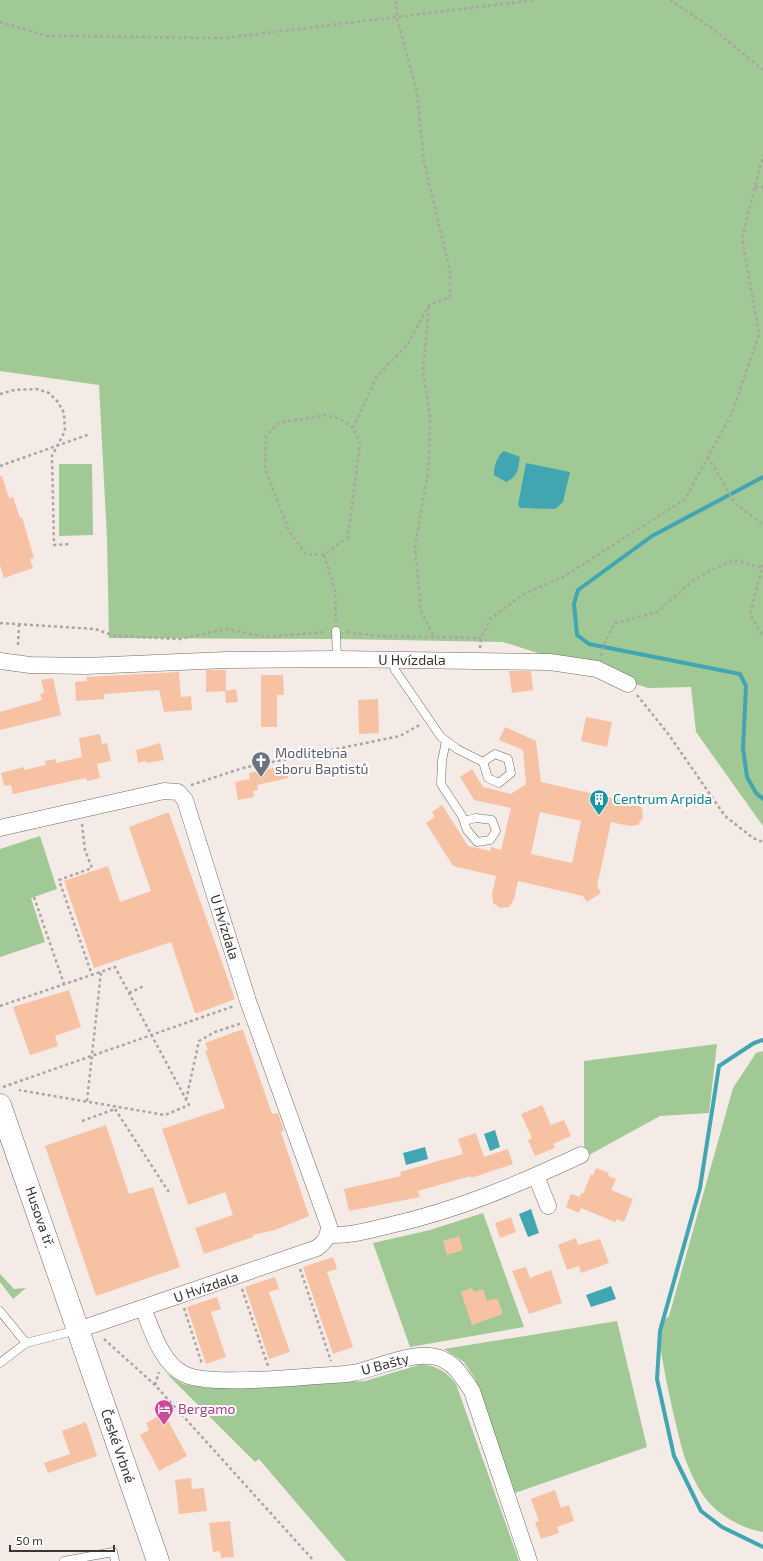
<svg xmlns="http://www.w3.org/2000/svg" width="763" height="1561" viewBox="0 0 763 1561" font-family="'Exo 2',sans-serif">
  <rect width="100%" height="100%" fill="#f4ebe6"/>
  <path fill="#a1c996" d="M0 0H763V826L696 732 691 687 648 688 503 642 340 639 109 638 107 539 99 385 0 371Z
    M59 464H92L93 535 59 536Z
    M40 836 57 889 31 898 45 942 0 957V849Z
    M717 1044 709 1113 660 1116 589 1155 584 1146V1061Z
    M763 1051V1532C739 1528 713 1512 701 1492 695 1483 690 1471 686 1461 680 1445 654 1335 660 1324 662 1321 667 1318 669 1316L733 1088 756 1053Z
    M483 1213 524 1327 410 1347 373 1243 430 1230Z
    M0 1274 14 1289 26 1288 13 1299 0 1282Z
    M617 1321 647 1447 515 1493 475 1379 464 1362 444 1349Z
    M422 1364C438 1367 446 1371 456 1384L519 1561H346L259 1459 255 1462 166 1373 183 1384 204 1388 365 1381Z"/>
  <path fill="#42a6b2" d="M504 451 520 457C518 469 518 477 506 482L494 475C493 468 498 454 504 451Z
    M526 463 570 472 563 502 555 509 520 508 518 505Z
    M495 1130 500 1147 490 1151 484 1134Z
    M425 1147 428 1159 406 1165 403 1153Z
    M531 1209 539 1233 528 1237 519 1214Z
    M611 1286 616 1299 591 1307 586 1295Z"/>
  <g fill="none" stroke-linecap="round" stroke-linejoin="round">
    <path stroke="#42a6b2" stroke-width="4" d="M763 477 652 536 578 590 574 604 577 635 589 644 740 674 746 686 743 748 747 777 756 793 763 799
      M763 1040 754 1043 719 1066 700 1188 660 1331 657 1379 674 1456 701 1511 722 1527 763 1547"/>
  </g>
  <path fill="#f7c1a3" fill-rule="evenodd" d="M0 476H2L9 498 13 497 20 518 22 517 34 558 30 559 33 568 4 578 0 565Z
    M206 670H226V691L236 689 238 702 226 703 225 691 206 692Z
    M509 671H531L533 690 512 693Z
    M179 672 181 697 191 696 192 710 164 712 159 690 104 694V699L76 701 75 682 87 681 86 677Z
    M261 675H283L284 695H277V727H261Z
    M53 678 61 715 0 730V712L42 700 40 694 44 693 41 680Z
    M378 699 379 733 359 734 358 700Z
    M586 717 612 722 607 747 581 741Z
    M505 727 536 741 541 782 634 803 642 808 643 817 638 825 629 826 611 822 597 886 601 893 587 902 583 896 518 881 514 899 509 907 500 908 493 903 492 894 496 876 453 866 426 823 435 817 432 812 442 805 468 846 490 851 491 847 501 850 511 808 474 800 460 777 472 769 483 787 511 794 526 784 523 750 499 740ZM540 812 581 821 572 863 531 854Z
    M100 734 102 744 107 743 111 761 97 764 100 778 87 781 86 778 13 794 11 785 4 786 1 773 24 767V770L46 765 45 761 56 759V763L82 757 79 738Z
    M160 743 164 760 147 763 146 761 138 763 136 750Z
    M286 765 288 778 257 785 258 790 253 791 254 797 238 800 235 782 250 779 249 773Z
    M166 813H169L235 999 198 1013H195L171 942 94 968 64 881 108 866 120 902 151 891 129 827Z
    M69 990 81 1027 55 1036 58 1046 30 1055 13 1007Z
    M240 1030H243L272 1114 278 1113 284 1130 281 1132 309 1216 275 1230 253 1235V1237L204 1254 195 1228 233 1215 225 1192 188 1205 162 1129 225 1108 205 1051 208 1050 205 1043Z
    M542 1105 551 1125 564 1120 571 1136 553 1144 555 1148 535 1156 528 1140 532 1138 521 1114Z
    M106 1125 129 1194 153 1187 180 1267 96 1296 45 1146Z
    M476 1133 484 1157 508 1149 513 1164 471 1178V1176L418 1191 420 1197 349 1211 344 1189 401 1176 400 1172 463 1154 458 1139Z
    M596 1168 609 1173 608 1176 616 1179 611 1190 633 1199 624 1222 617 1219 615 1222 581 1208 579 1213 566 1207 571 1194 580 1197 581 1193 583 1194 591 1174 593 1175Z
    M511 1217 516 1232 500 1238 495 1223Z
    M459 1236 463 1250 447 1255 443 1241Z
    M576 1238 578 1245 600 1239 609 1263 581 1273 579 1266 567 1270 558 1245Z
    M333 1257 337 1269 327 1272 353 1347 333 1354 303 1267Z
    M526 1267 530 1278 551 1270 562 1303 529 1314 512 1271Z
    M275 1277 279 1289 269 1292 290 1352 269 1359 245 1287Z
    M472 1288 474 1292 483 1289 487 1301 497 1298 503 1314 472 1325 461 1292Z
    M217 1297 221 1309 211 1312 226 1357 206 1364 187 1307Z
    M164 1413 187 1456 159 1471 140 1435 149 1430 146 1423Z
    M86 1422 97 1456 48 1473 44 1463 70 1454 62 1431Z
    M191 1478 192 1489 204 1488 207 1511 179 1514 175 1480Z
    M555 1490 561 1508 569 1505 574 1521 557 1527 559 1533 541 1539 535 1522 539 1521 531 1499Z
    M230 1521 234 1557 221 1558 220 1551 213 1552 209 1523Z"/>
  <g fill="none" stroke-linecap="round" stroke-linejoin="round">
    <defs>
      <path id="lane" d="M336 631 337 659
        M391 660 395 670 441 737 457 749 483 762 488 778 499 783 511 773 508 759 495 754 483 762
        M446 741 442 761 441 784 462 816 467 830 477 842 490 840 496 831 492 820 476 818 464 821
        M0 1311 26 1343 77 1330
        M0 1363 26 1343
        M64 1561 113 1552 115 1561"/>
      <path id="street" d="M0 661 30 665 86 666 226 660 337 659 550 662 597 669 628 684
        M0 828 164 791 178 792 185 800 248 1001 329 1226C328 1237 326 1241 317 1248L78 1330
        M536 1176 548 1206
        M329 1235C350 1236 370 1230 391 1225 458 1210 519 1184 581 1155
        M143 1308C152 1330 161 1363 184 1374 206 1386 289 1378 316 1376 328 1375 341 1375 353 1373 379 1368 418 1347 444 1360 457 1366 464 1380 472 1391L529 1561"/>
      <path id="secondary" d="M0 1105 158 1561"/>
    </defs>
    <use href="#lane" stroke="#736b67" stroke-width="9"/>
    <use href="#street" stroke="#736b67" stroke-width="17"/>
    <use href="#secondary" stroke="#736b67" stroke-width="23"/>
    <path stroke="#aba4a0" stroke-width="2.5" stroke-dasharray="3 3" stroke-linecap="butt" d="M670 0 713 29 763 70
      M0 22 47 36 224 38 536 0
      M755 187H763
      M429 307 423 371 430 416 429 465 415 547 421 611 434 637
      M0 394 14 390 37 389 49 393 58 402 64 413 65 431 52 456 54 545 71 544
      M353 428 377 376 407 345 429 305 450 297V271L424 162 417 92 397 18 396 0
      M708 457 735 503 763 525
      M0 466 90 434
      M324 555 306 554 289 531 265 469 266 436 278 423 327 415 342 420 353 428 360 442 348 537 324 555 335 590 336 622
      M763 564 750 614 763 637
      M0 623 95 629 115 636 180 639 226 629 267 637 326 632
      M347 632 380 636 481 638
      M18 645 19 625
      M480 648 481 638 491 618 524 594 565 576 685 499 732 413 759 335 742 238 763 155
      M601 656 604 644 615 623 657 612 694 580 715 568 735 560 761 567
      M637 695 669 735 725 816 753 838 763 842
      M191 785 243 768 400 736 421 724
      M82 824 85 850 92 868 59 880 92 975
      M34 897 64 984
      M129 993 144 986
      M0 1006 115 967 189 1105 165 1115 19 1090
      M3 1087 234 1006
      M186 1100 199 1041 215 1032 242 1023
      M87 1101 101 972
      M115 1109 170 1194
      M82 1121 115 1109
      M300 1269 331 1361
      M242 1289 268 1366
      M184 1308 202 1364
      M104 1339 155 1385 314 1561
      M155 1385 159 1372"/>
    <use href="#lane" stroke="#fff" stroke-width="8"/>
    <use href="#street" stroke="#fff" stroke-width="16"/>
    <use href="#secondary" stroke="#fff" stroke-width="22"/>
  </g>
  <defs>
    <symbol id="church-pin" viewBox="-11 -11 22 30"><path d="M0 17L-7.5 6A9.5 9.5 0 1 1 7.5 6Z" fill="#6b7280" stroke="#fff"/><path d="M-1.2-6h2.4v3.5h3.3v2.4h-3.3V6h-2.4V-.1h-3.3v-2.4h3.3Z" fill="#fff"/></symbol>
    <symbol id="building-pin" viewBox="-11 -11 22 30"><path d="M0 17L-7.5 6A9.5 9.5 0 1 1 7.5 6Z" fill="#0f9aa8" stroke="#fff"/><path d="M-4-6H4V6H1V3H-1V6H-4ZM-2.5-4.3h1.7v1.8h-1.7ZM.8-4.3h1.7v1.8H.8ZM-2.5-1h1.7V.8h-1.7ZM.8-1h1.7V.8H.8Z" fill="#fff"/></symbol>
    <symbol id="hotel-pin" viewBox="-11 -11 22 30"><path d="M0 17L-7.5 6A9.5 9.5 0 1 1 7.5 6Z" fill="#d1479c" stroke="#fff"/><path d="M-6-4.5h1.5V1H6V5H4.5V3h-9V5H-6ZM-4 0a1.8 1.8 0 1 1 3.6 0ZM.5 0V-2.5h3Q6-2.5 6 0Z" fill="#fff"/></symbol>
  </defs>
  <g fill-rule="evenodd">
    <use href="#church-pin" x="250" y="750" width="22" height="30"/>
    <use href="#building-pin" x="588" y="788" width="22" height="30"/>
    <use href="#hotel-pin" x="153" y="1398" width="22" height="30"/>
  </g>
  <g text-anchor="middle" stroke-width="4" stroke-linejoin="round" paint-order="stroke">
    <g font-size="14" fill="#393634" stroke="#fff">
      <text x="412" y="665">U Hvízdala</text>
      <text transform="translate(225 927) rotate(73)" y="5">U Hvízdala</text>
      <text transform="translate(40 1217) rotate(71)" y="5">Husova tř.</text>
      <text transform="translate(206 1287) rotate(-19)" y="5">U Hvízdala</text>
      <text transform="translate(385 1364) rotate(-15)" y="5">U Bašty</text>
      <text transform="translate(118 1446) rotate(71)" y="5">České Vrbné</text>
    </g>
    <g font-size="14" fill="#5b616d" stroke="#fff" text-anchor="start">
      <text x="275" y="758">Modlitebna<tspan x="275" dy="16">sboru Baptistů</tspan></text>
    </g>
    <g font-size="14" fill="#0d838f" stroke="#fff" text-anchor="start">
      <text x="613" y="804">Centrum Arpida</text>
    </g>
    <g font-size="14" fill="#b23c85" stroke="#fff" text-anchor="start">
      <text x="178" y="1414">Bergamo</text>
    </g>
  </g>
  <path d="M10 1545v6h104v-6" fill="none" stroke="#393634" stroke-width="2"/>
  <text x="16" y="1545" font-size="12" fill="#393634" stroke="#ffffff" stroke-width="3" paint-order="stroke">50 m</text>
</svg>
